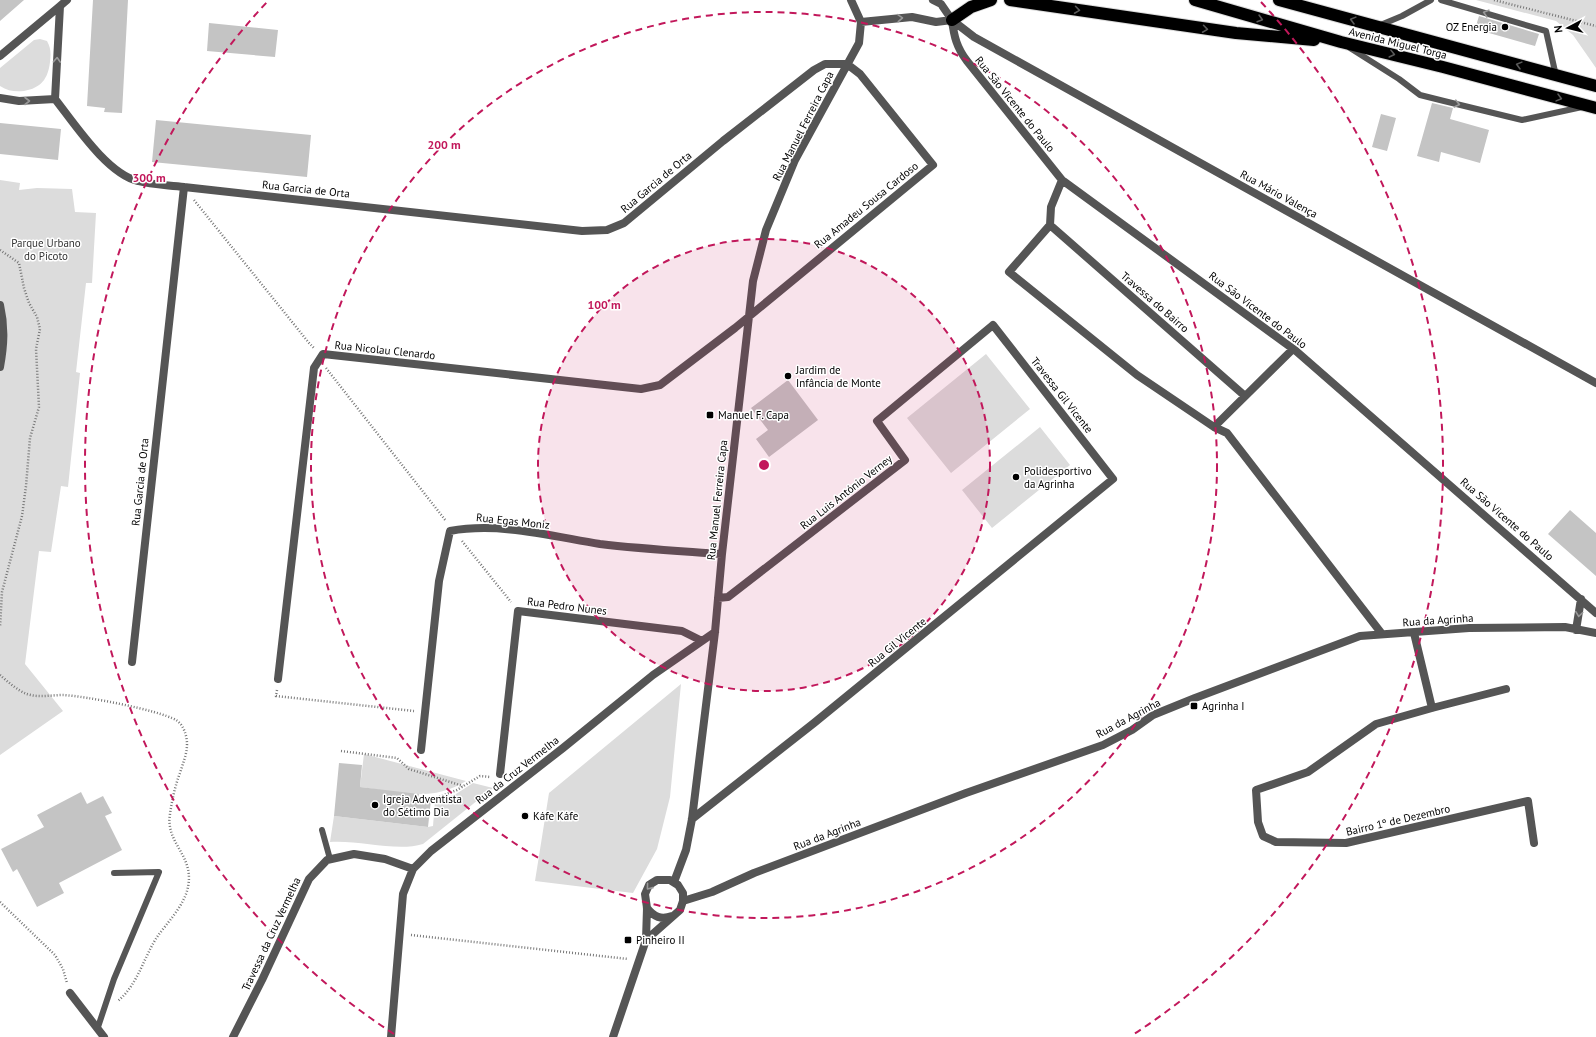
<svg xmlns="http://www.w3.org/2000/svg" width="1596" height="1037" viewBox="0 0 1596 1037" font-family="'PT Sans',sans-serif">
  <rect width="100%" height="100%" fill="#fff"/>
  <path fill="#dcdcdc" d="M1476 0H1596V68L1573 35 1556 21Z
    M40 39 47 41C51 48 51 54 50 62 48 79 41 88 24 91 15 92 8 91 0 86V68L34 40Z
    M0 180 20 183 19 190 37 188 72 189 75 212 96 213 92 283H86L76 372 80 373 68 487 61 486 51 552 39 551 25 664 63 711 0 755Z
    M986 354 1030 409 951 473 907 418Z
    M1040 427 1070 465 992 528 962 490Z
    M681 684 670 797 657 849 633 893 535 881 549 793Z
    M364 754 466 781C431 803 398 792 360 787Z
    M473 783 493 788 423 844C397 852 360 840 330 842L334 816 428 827 433 826 435 801 456 794Z"/>
  <path fill="#c4c4c4" d="M0 0H24L0 21Z
    M93 0H128L122 113 104 112 105 108 87 106Z
    M1479 16 1539 34 1535 46 1475 29Z
    M209 23 278 30 275 57 207 51Z
    M1432 103 1453 108 1450 119 1489 130 1480 163 1441 152 1439 162 1417 156Z
    M1381 114 1396 118 1387 151 1372 147Z
    M156 120 311 135 307 177 152 162Z
    M0 123 61 129 58 160 0 154Z
    M788 380 818 420 769 457 756 439 768 430 751 408Z
    M1570 510 1596 533V576L1548 534Z
    M339 763 362 765 360 787 419 794 418 798 431 800 428 827 334 816Z
    M81 792 87 804 103 796 112 813 105 816 122 850 59 883 64 893 37 907 17 869 13 872 1 849 44 827 37 815Z"/>
  <g fill="none" stroke-linecap="round" stroke-linejoin="round">
    <defs>
      <path id="highway" d="M1010 0 1236 33 1314 40
        M1195 0 1341 42 1443 67 1596 108
        M1279 0 1596 86
        M952 20 971 7 991 0"/>
    </defs>
    <use href="#highway" stroke="#dbdbdb" stroke-width="14"/>
    <path stroke="#777" stroke-width="2.5" stroke-dasharray="1 2" stroke-linecap="butt" d="M1494 0 1596 26
      M194 200 309 343 314 348
      M0 250 19 263 24 288 29 303 37 317 40 329 36 349 39 407 30 438 26 486 22 516 2 592 0 627
      M326 368 446 521
      M462 541 511 602
      M0 675C7 681 18 691 27 694 39 698 51 695 63 695 85 696 158 710 176 720 183 724 187 735 187 744 187 754 183 763 180 773 175 786 172 800 170 814 165 845 197 856 187 891 182 908 167 923 157 937 143 959 138 984 118 1001
      M277 690 276 696 414 711
      M341 751 397 758 409 769 463 786
      M431 800 457 790 480 776 490 777
      M0 902 55 955 63 969 67 983
      M411 935 628 959"/>
    <path stroke="#555" stroke-width="6" d="M1441 0 1546 31 1556 76
      M1378 26 1402 16 1431 0
      M1350 48 1399 79 1420 95 1444 101 1522 120 1582 107
      M322 830 330 859
      M98 1027 114 979 159 872 114 873"/>
    <path stroke="#555" stroke-width="8" d="M933 0 941 4 952 20 974 37 1596 383
      M60 6 67 0
      M952 20C954 37 957 48 967 61L1062 180 1296 351 1596 613
      M861 22 912 17 936 22 952 20
      M0 56 60 6 55 99C74 123 107 174 138 181 152 185 169 185 184 187
      M0 98 19 101 55 99
      M1062 180 1051 207 1050 225 1009 272 1137 375 1214 427 1293 349
      M1050 225 1245 396
      M0 305C5 327 4 345 0 367
      M1214 427 1227 433 1382 634
      M1576 630 1581 599
      M1414 633 1432 708 1376 724 1308 772 1256 790 1258 822 1263 836 1276 842 1346 843 1528 801 1534 843
      M132 662 184 187 582 231 607 230 624 223 723 141 814 70 825 64H847L860 74 933 165 735 328 660 385 641 389 323 354 314 368 278 679
      M1432 708 1506 689
      M421 750 439 581 450 531C499 522 551 536 600 544 641 549 681 551 722 554
      M500 774 518 611 682 631 702 641
      M692 819 814 723 1113 479 993 325 877 421 905 460 728 597 718 598
      M674 882 686 850 692 819 715 632 722 554 753 281 766 230 795 160 859 43 861 22 851 0
      M683 901 712 892 754 873 966 793 1103 745 1132 730 1153 715 1195 698 1360 636 1469 628 1565 627 1596 633
      M647 908C654 917 661 920 672 916
      M70 993 104 1037
      M233 1037 262 980 309 879 327 860 354 854 385 859 413 869
      M391 1037 403 894 413 869 431 851 563 748 653 675 715 632
      M613 1037 646 940 647 908 645 894 649 885 657 880H670L678 885 683 893V901L680 910 646 940"/>
    <use href="#highway" stroke="#000" stroke-width="12"/>
  </g>
  <defs><path id="oneway-chevron" d="M-2-3.5L2.5 0L-2 3.5" fill="none" stroke-width="1.6" stroke-linecap="round" stroke-linejoin="round"/></defs>
  <g stroke="#595959">
    <use href="#oneway-chevron" transform="translate(1077 10) rotate(8)"/>
    <use href="#oneway-chevron" transform="translate(1260 19) rotate(16)"/>
    <use href="#oneway-chevron" transform="translate(1353 20) rotate(-165)"/>
    <use href="#oneway-chevron" transform="translate(1205 29) rotate(8)"/>
    <use href="#oneway-chevron" transform="translate(1392 54) rotate(14)"/>
    <use href="#oneway-chevron" transform="translate(1519 65) rotate(-165)"/>
    <use href="#oneway-chevron" transform="translate(1559 98) rotate(15)"/>
  </g>
  <g stroke="#999">
    <use href="#oneway-chevron" transform="translate(1486 13) rotate(-164)"/>
    <use href="#oneway-chevron" transform="translate(900 18) rotate(-4)"/>
    <use href="#oneway-chevron" transform="translate(57 60) rotate(-87)"/>
    <use href="#oneway-chevron" transform="translate(27 101)"/>
    <use href="#oneway-chevron" transform="translate(1457 104) rotate(13)"/>
    <use href="#oneway-chevron" transform="translate(1579 614) rotate(98)"/>
    <use href="#oneway-chevron" transform="translate(649 887) rotate(129)"/>
  </g>
  <circle cx="764" cy="465" r="226" fill="#c2185b" fill-opacity=".12"/>
  <g fill="none" stroke="#c2185b" stroke-width="2" stroke-dasharray="7 5">
    <circle cx="764" cy="465" r="226"/>
    <circle cx="764" cy="465" r="453"/>
    <path d="M394 1034A679 679 0 0 1 267 2M1261 2A679 679 0 0 1 1134 1034"/>
  </g>
  <g fill="#000" stroke="#fff" stroke-width="1.5">
    <circle cx="1505" cy="27" r="4"/>
    <circle cx="788" cy="376" r="4"/>
    <rect x="706" y="411" width="8" height="8" rx="2"/>
    <circle cx="1016" cy="477" r="4"/>
    <rect x="1190" y="702" width="8" height="8" rx="2"/>
    <circle cx="375" cy="805" r="4"/>
    <circle cx="525" cy="816" r="4"/>
    <rect x="624" y="936" width="8" height="8" rx="2"/>
  </g>
  <g text-anchor="middle" stroke-width="3" stroke-linejoin="round" paint-order="stroke">
    <g font-size="11" fill="#000" stroke="#fff" text-anchor="start">
      <text x="1497" y="31" text-anchor="end">OZ Energia</text>
      <text x="796" y="374">Jardim de<tspan x="796" dy="13">Infância de Monte</tspan></text>
      <text x="718" y="419">Manuel F. Capa</text>
      <text x="1024" y="475">Polidesportivo<tspan x="1024" dy="13">da Agrinha</tspan></text>
      <text x="1202" y="710">Agrinha I</text>
      <text x="383" y="803">Igreja Adventista<tspan x="383" dy="13">do Sétimo Dia</tspan></text>
      <text x="533" y="820">Káfe Káfe</text>
      <text x="636" y="944">Pinheiro II</text>
    </g>
    <g font-size="11" fill="#000" stroke="#fff">
      <text transform="translate(1398 43) rotate(14)" y="4">Avenida Miguel Torga</text>
      <text transform="translate(1015 104) rotate(51)" y="4">Rua São Vicente do Paulo</text>
      <text transform="translate(803 126) rotate(-63)" y="4">Rua Manuel Ferreira Capa</text>
      <text transform="translate(656 182) rotate(-40)" y="4">Rua Garcia de Orta</text>
      <text transform="translate(306 189) rotate(6)" y="4">Rua Garcia de Orta</text>
      <text transform="translate(1279 194) rotate(29)" y="4">Rua Mário Valença</text>
      <text transform="translate(866 205) rotate(-39)" y="4">Rua Amadeu Sousa Cardoso</text>
      <text transform="translate(1155 302) rotate(41)" y="4">Travessa do Bairro</text>
      <text transform="translate(1258 310) rotate(37)" y="4">Rua São Vicente do Paulo</text>
      <text transform="translate(385 350) rotate(6)" y="4">Rua Nicolau Clenardo</text>
      <text transform="translate(1062 395) rotate(52)" y="4">Travessa Gil Vicente</text>
      <text transform="translate(140 482) rotate(-84)" y="4">Rua Garcia de Orta</text>
      <text transform="translate(846 492) rotate(-38)" y="4">Rua Luis António Verney</text>
      <text transform="translate(717 500) rotate(-84)" y="4">Rua Manuel Ferreira Capa</text>
      <text transform="translate(1507 519) rotate(41)" y="4">Rua São Vicente do Paulo</text>
      <text transform="translate(513 521) rotate(6)" y="4">Rua Egas Moniz</text>
      <text transform="translate(567 606) rotate(7)" y="4">Rua Pedro Nunes</text>
      <text transform="translate(1438 620) rotate(-4)" y="4">Rua da Agrinha</text>
      <text transform="translate(897 642) rotate(-39)" y="4">Rua Gil Vicente</text>
      <text transform="translate(1128 718) rotate(-28)" y="4">Rua da Agrinha</text>
      <text transform="translate(517 770) rotate(-38)" y="4">Rua da Cruz Vermelha</text>
      <text transform="translate(1398 820) rotate(-13)" y="4">Bairro 1º de Dezembro</text>
      <text transform="translate(827 834) rotate(-21)" y="4">Rua da Agrinha</text>
      <text transform="translate(271 934) rotate(-65)" y="4">Travessa da Cruz Vermelha</text>
    </g>
    <g font-size="11" fill="#333" stroke="#fff">
      <text x="46" y="247">Parque Urbano<tspan x="46" dy="13">do Picoto</tspan></text>
    </g>
  </g>
  <circle cx="764" cy="465" r="6" fill="#c2185b" stroke="#fff" stroke-width="2"/>
  <g font-size="12" text-anchor="middle" font-weight="bold" fill="#c2185b" stroke="#fff" stroke-width="3" stroke-linejoin="round" paint-order="stroke">
    <text x="444" y="149">200 m</text>
    <text x="149" y="182">300 m</text>
    <text x="604" y="309">100 m</text>
  </g>
  <g transform="translate(1568 28) rotate(263)" stroke="#ffffff" stroke-width="3" paint-order="stroke">
  <path d="M0-3L7 15L0 10L-7 15Z" fill="#000000"/>
  <text y="-6" font-size="11" font-weight="bold" text-anchor="middle" fill="#000000">N</text>
  </g>
</svg>
